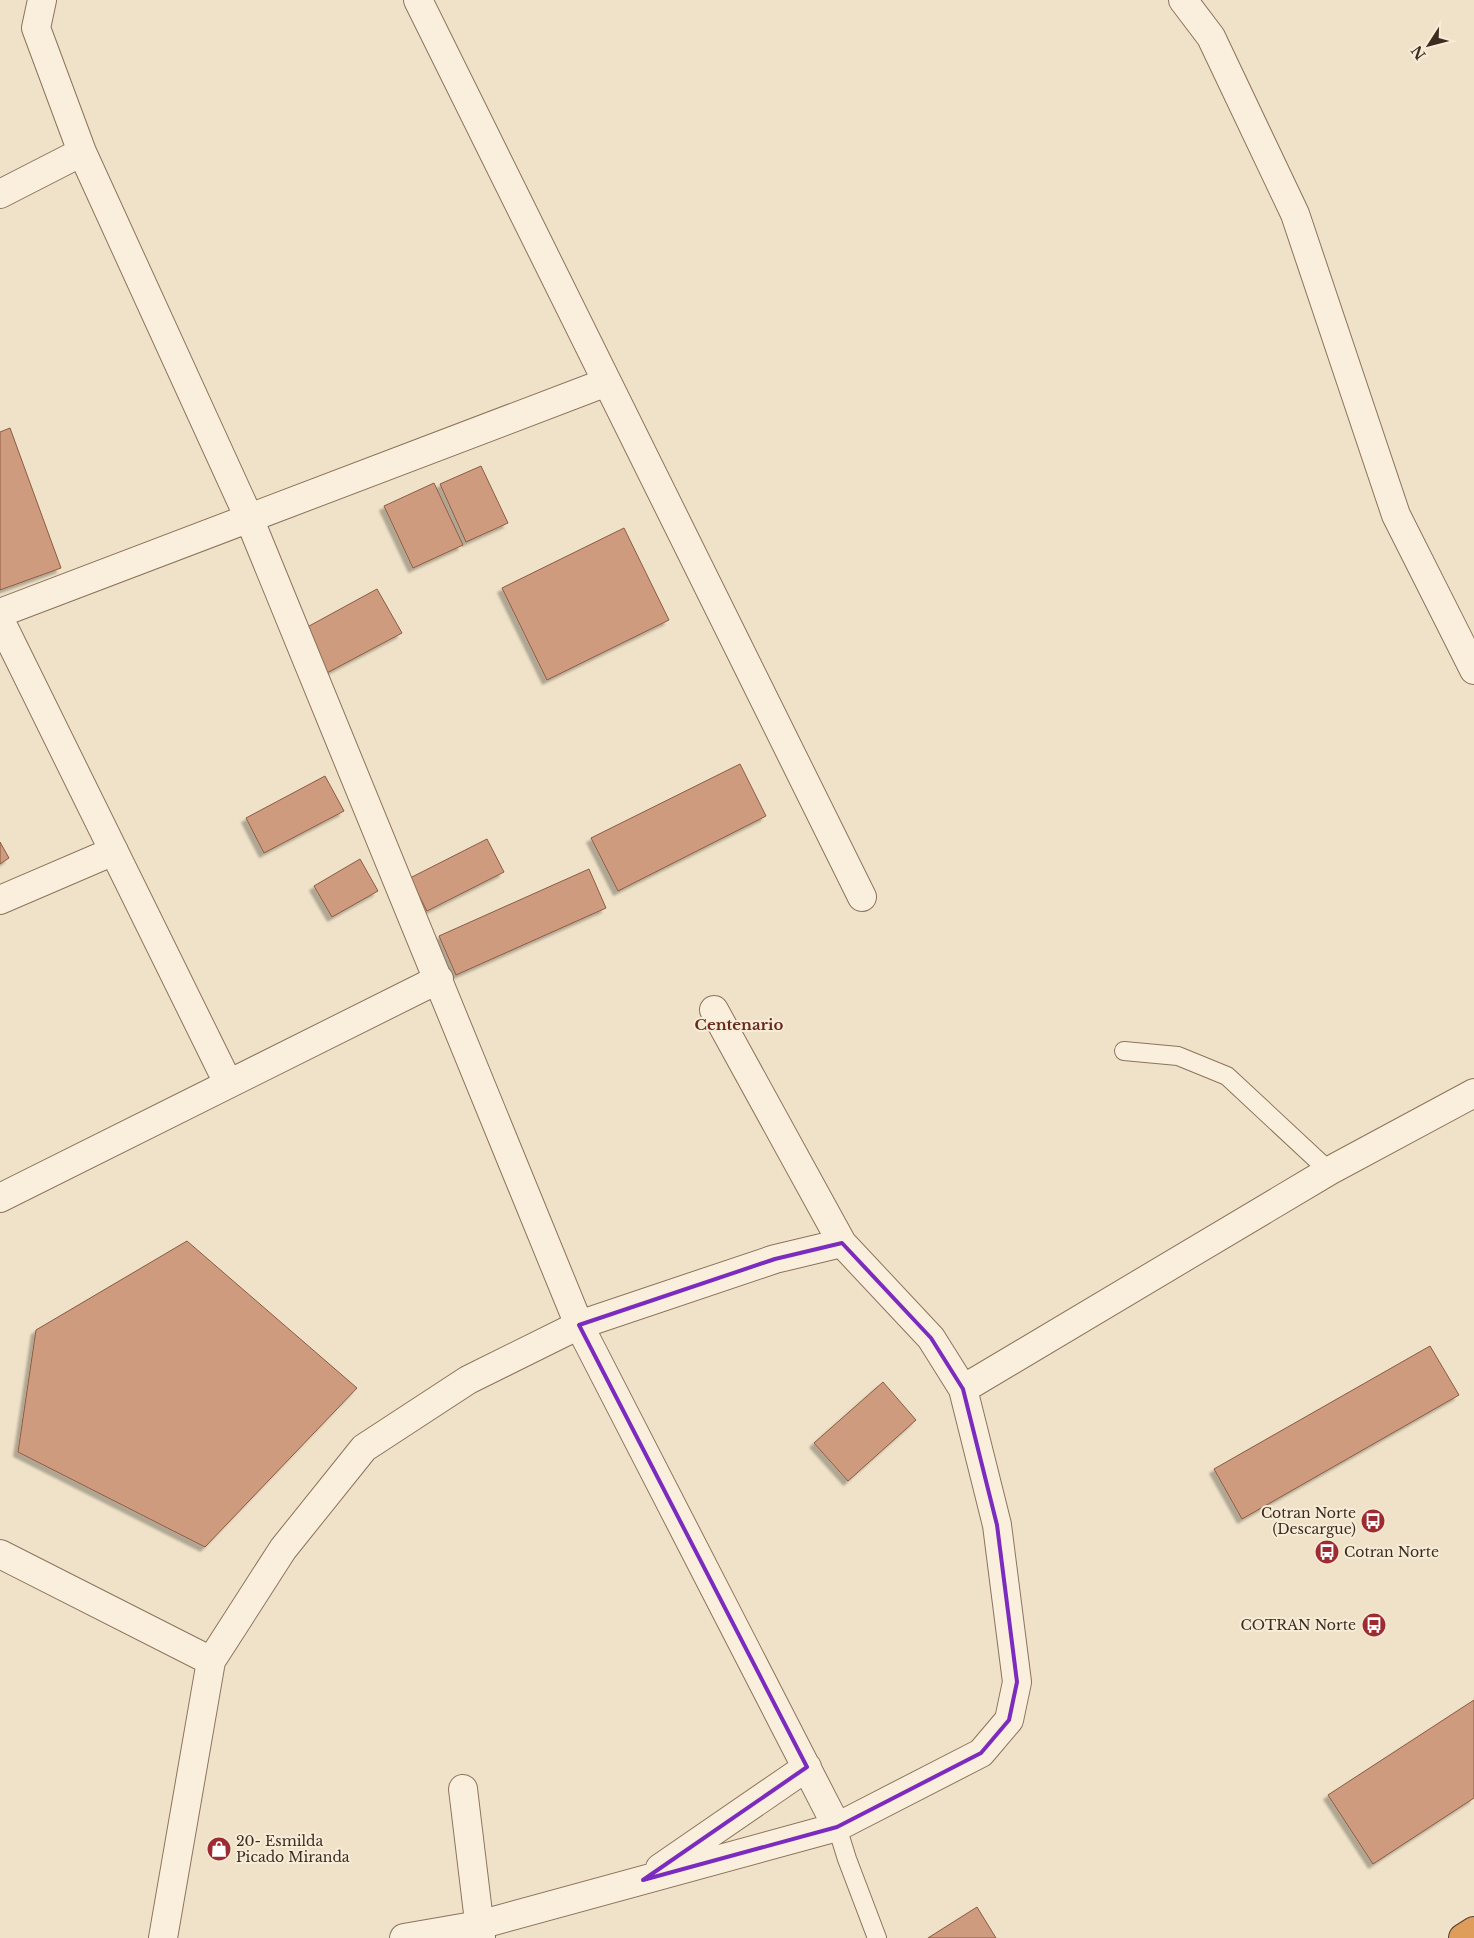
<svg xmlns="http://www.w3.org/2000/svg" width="1474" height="1938" viewBox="0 0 1474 1938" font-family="'Libre Baskerville',serif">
  <defs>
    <filter id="shadow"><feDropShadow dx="-4.5" dy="4.5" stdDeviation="1" flood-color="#0004"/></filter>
  </defs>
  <rect width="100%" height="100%" fill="#efe2c8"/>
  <path fill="#ce9b7e" stroke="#8c5b42" filter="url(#shadow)" d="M10 428 61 568 0 590V432Z
    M481 466 508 523 466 542 440 484Z
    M434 483 463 545 413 568 384 506Z
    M624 528 669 620 547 680 502 588Z
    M377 589 402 633 323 675 300 631Z
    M740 764 766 816 618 891 591 838Z
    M325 776 344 811 264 853 246 818Z
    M487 839 504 872 427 911 410 878Z
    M0 842 9 858 0 864Z
    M360 859 378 891 332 917 314 886Z
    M589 869 606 908 456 975 439 936Z
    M187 1241 357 1388 205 1547 18 1452 36 1330Z
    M1430 1346 1459 1395 1242 1519 1214 1469Z
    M883 1382 916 1420 848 1481 814 1443Z
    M1474 1700V1798L1373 1864 1328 1795Z
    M977 1907 996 1938H928Z"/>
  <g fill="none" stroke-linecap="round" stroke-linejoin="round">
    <defs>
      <path id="lane" d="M1124 1051 1178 1056 1227 1076 1329 1171
        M837 1827 847 1859 877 1938"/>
      <path id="street" d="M42 0 36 28 82 152 249 518 579 1325 837 1827
        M418 0 862 897
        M1183 0 1211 37 1295 214 1396 515 1474 670
        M0 194 82 152
        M0 613 607 382
        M0 620 228 1083
        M0 900 114 851
        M714 1010 842 1243
        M0 1198 439 979
        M963 1389 1329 1171 1474 1093
        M0 1554 211 1661
        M463 1789 481 1938
        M660 1868 807 1767
        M163 1938 211 1661 283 1549 364 1448 468 1380 579 1325 775 1259 842 1243 931 1338 963 1389 997 1525 1017 1682 1009 1720 981 1753 837 1827 479 1925 404 1938"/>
      <path id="highway" d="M1463 1938 1474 1931"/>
    </defs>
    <use href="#lane" stroke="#8c735d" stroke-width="20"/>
    <use href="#street" stroke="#8c735d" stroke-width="30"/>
    <use href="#highway" stroke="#5a4230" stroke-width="30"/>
    <use href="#lane" stroke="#faefdc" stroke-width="18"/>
    <use href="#street" stroke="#faefdc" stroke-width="28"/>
    <use href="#highway" stroke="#de9d5a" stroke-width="28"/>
  </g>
  <path fill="none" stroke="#7b2cbf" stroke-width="4" stroke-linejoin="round" d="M842 1243 931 1338 963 1389 997 1525 1017 1682 1009 1720 981 1753 837 1827 643 1880 807 1767 579 1325 775 1259Z"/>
  <defs>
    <symbol id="bus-disc" viewBox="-11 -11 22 22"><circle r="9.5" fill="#9c2c32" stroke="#f7ecd8"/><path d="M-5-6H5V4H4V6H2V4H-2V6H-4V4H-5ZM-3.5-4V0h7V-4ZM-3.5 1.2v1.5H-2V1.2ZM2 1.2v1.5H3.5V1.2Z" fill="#fff"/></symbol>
    <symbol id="shop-disc" viewBox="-11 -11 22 22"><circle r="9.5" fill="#9c2c32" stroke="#f7ecd8"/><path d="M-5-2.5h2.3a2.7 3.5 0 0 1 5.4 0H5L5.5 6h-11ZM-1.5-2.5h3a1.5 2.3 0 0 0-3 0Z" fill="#fff"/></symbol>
  </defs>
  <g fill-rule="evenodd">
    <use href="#bus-disc" x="1359" y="1507" width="28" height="28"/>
    <use href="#bus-disc" x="1313" y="1538" width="28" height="28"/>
    <use href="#bus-disc" x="1360" y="1611" width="28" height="28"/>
    <use href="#shop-disc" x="205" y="1835" width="28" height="28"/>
  </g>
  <g text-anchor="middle" stroke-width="4" stroke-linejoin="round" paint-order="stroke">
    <g font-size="14" fill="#3c2c20" stroke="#f7ecd8" text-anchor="end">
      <text x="1356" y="1518">Cotran Norte<tspan x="1356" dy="16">(Descargue)</tspan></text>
      <text x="1344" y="1557" text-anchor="start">Cotran Norte</text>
      <text x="1356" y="1630">COTRAN Norte</text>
      <text x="236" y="1846" text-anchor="start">20- Esmilda<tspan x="236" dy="16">Picado Miranda</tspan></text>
    </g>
    <g font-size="15" font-weight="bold" fill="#6a2b1f" stroke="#f7ecd8">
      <text x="739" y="1030">Centenario</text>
    </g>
  </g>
  <g transform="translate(1429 45) rotate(234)" stroke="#f7ecd8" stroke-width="4" paint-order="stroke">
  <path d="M0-4L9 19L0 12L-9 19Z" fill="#3c2c20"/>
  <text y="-8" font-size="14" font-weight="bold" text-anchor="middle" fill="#3c2c20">N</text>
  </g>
</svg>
